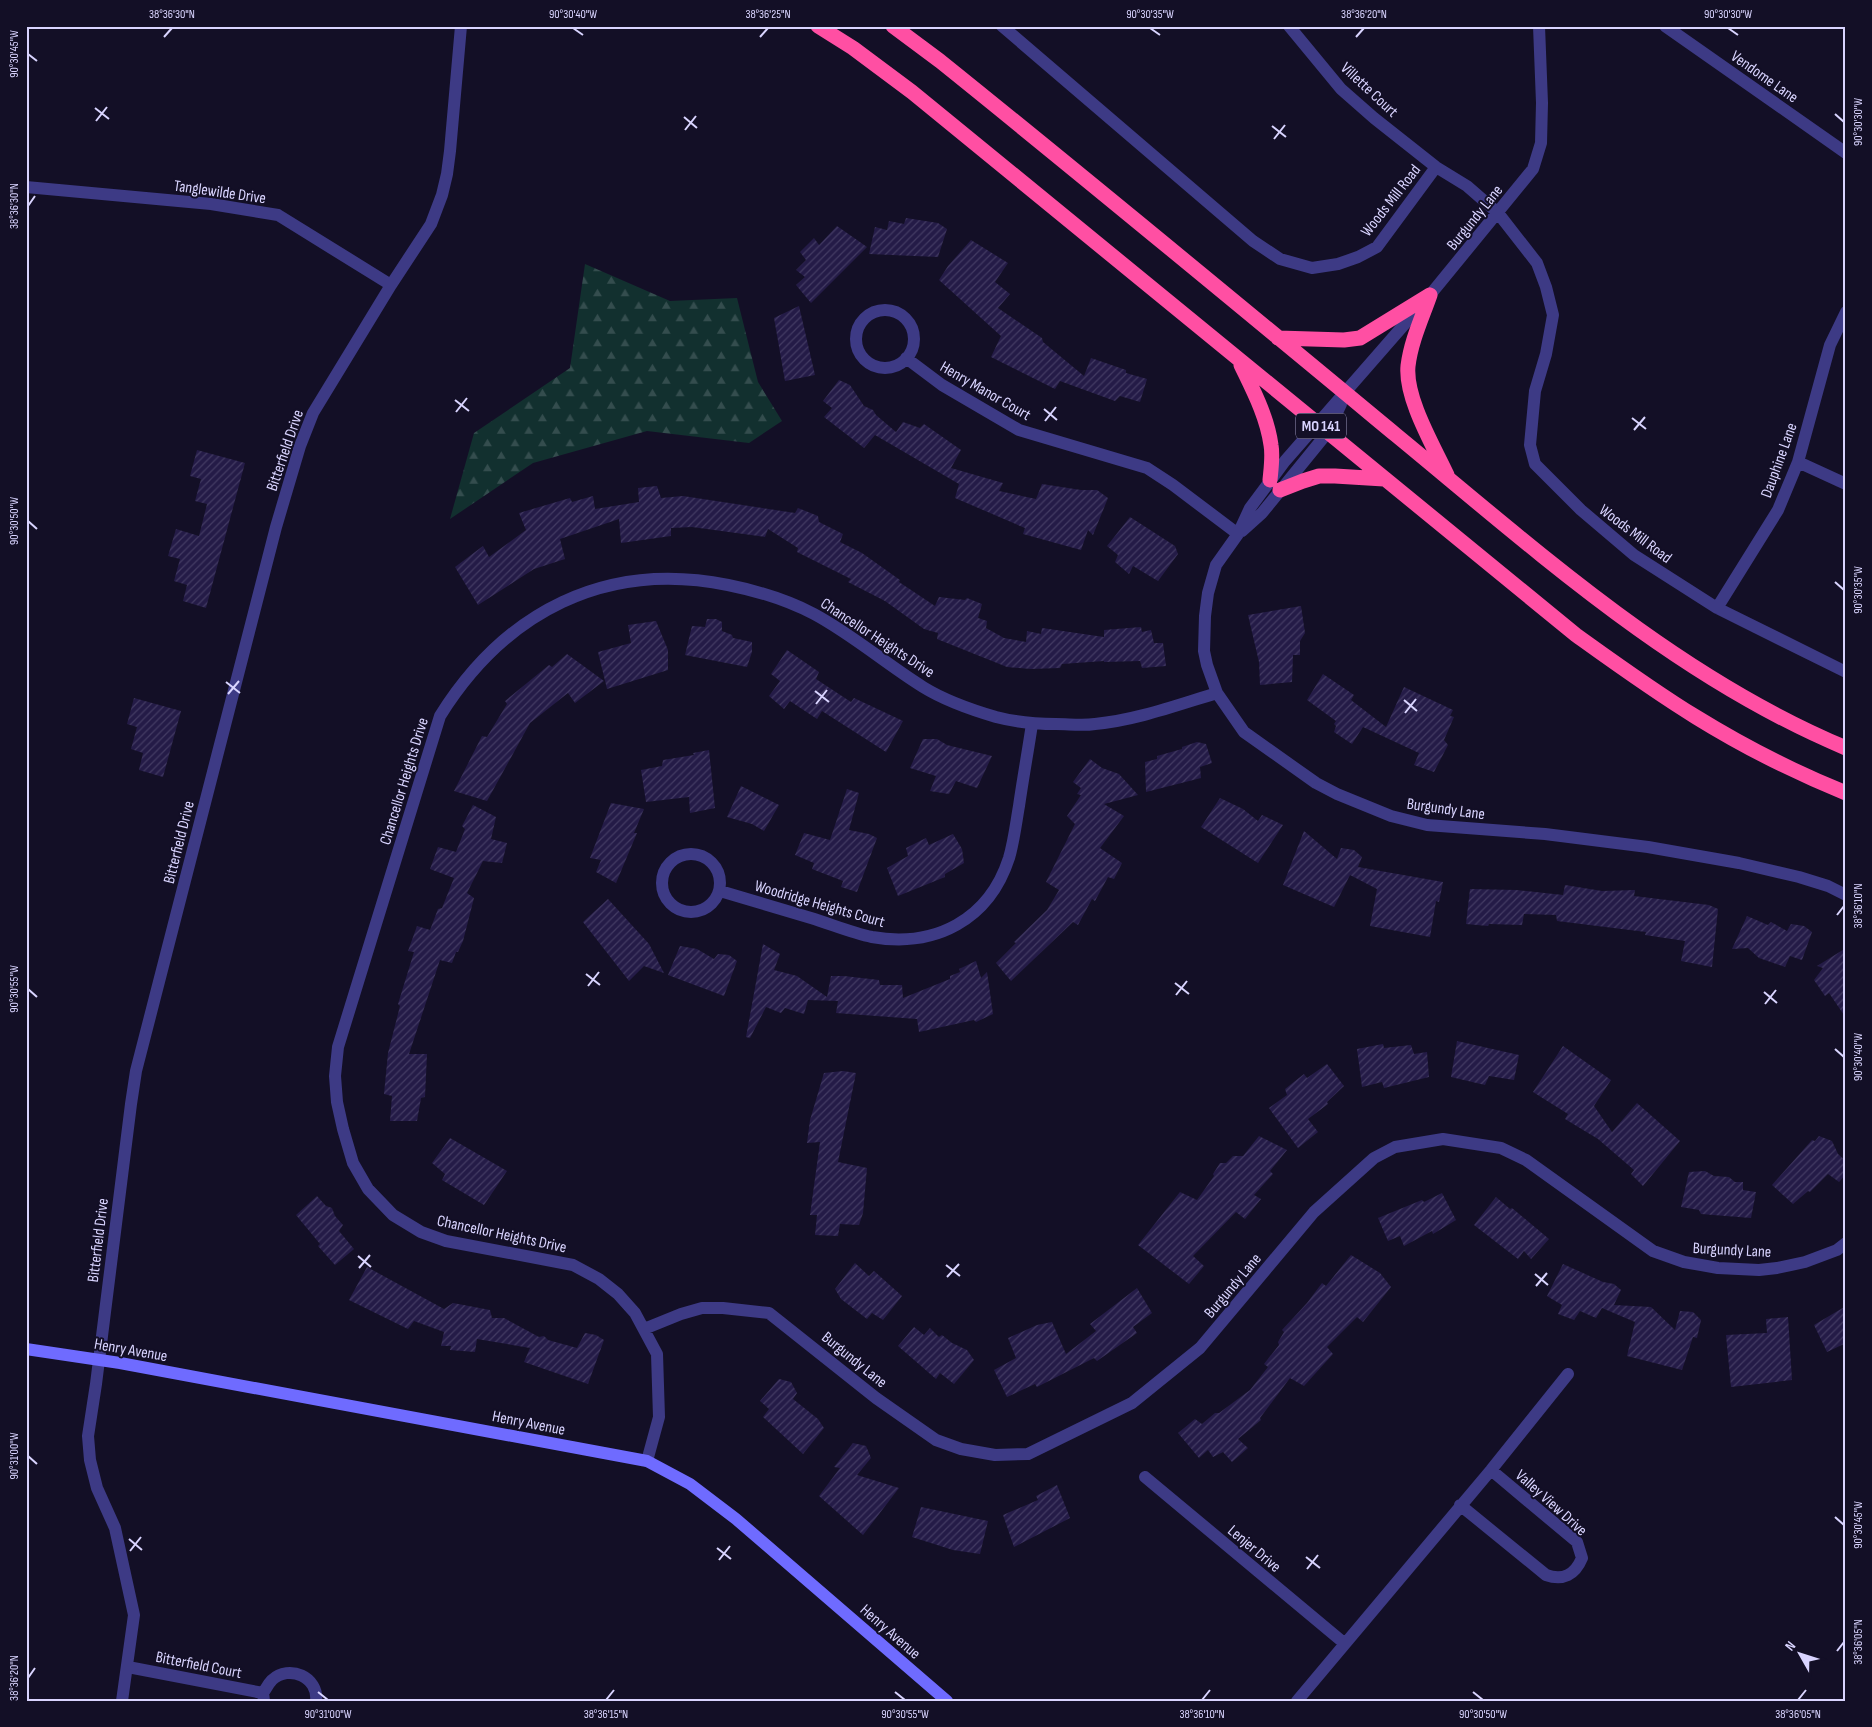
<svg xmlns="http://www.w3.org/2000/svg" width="1872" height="1727" viewBox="0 0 1872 1727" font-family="'Sofia Sans Condensed',sans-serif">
  <defs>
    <pattern id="forest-firs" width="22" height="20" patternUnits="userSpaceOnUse" patternTransform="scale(1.25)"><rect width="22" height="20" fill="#12302f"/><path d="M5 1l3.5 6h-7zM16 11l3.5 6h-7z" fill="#344d4e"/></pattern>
    <pattern id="building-hatch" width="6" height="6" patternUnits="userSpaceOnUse" patternTransform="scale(1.25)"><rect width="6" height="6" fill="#241b47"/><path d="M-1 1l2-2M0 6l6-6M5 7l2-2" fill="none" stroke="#433b63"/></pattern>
  </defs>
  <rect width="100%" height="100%" fill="#130f26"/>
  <path fill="url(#forest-firs)" d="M585 264 670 301 737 298 758 382 782 421 749 443 647 431 533 463 450 519 474 433 570 368Z"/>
  <path fill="url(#building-hatch)" d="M906 218 938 223 947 229 938 257 869 254 875 227 887 230 889 221 904 224Z
    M837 226 867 247 811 303 796 285 805 277 796 270 806 260 800 252 814 238 819 245Z
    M971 240 1008 263 995 282 1010 294 998 308 1042 338 1043 342 1084 376 1091 358 1126 370V373L1147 379 1140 402 1120 396 1115 401 1060 381 1055 389 991 357 1001 336 939 280 948 266Z
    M799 306 815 375 785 381 774 318Z
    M839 380 850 385 864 406 873 410 876 415 896 432 903 422 920 428 924 424 961 450 951 468 1003 483 999 491 1036 499 1042 484 1081 490H1097L1108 498 1093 535 1088 530 1081 550 1023 534 1025 528 955 498 959 484 875 435 864 448 824 417 832 408 823 401Z
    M197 450 245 463 206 608 183 601 187 585 174 581 180 559 168 556 176 529 199 536 207 504 195 501 201 479 190 476Z
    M657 486 661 498 683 496 795 513 798 508 818 516 819 522 843 534 840 542 862 553 900 580 899 582 935 606 939 597 965 600 967 598 982 604 978 618 987 621 986 628 1004 638 1026 642 1027 631 1041 634 1042 628 1104 637V630L1141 627 1142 632 1151 630 1154 643H1163L1166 666 1142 668 1140 661 1104 662V661L1062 664 1060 668 1031 669 1007 667 937 639 938 633 924 629 885 601 848 582 851 579 797 552 798 548 768 529 765 537 692 527 671 528V536L621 543 619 519 560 539 565 559 534 569 478 605 455 567 483 546 489 557 526 530 519 513 570 498 572 502 593 496 595 509 639 502 638 488Z
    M1130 517 1175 546 1178 554 1158 581 1133 566 1129 574 1115 562 1118 555 1107 546Z
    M1301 606 1305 633 1300 641V655H1293L1292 682 1260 685 1259 662 1248 615Z
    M707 619H716L722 622V631L732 635 733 638 752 642V652L747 667 685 655 692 626 705 627Z
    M656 621 668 650V670L607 689 598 652 631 643 628 625Z
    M787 650 819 672 816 679 851 702 854 698 903 721 886 752 822 711 817 719 790 701 784 709 769 696 780 681 771 674Z
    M567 654 604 681 575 703 568 693 530 723 487 801 454 791 482 736 487 737 507 704 505 701 549 665 552 667Z
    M1323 674 1354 695 1351 700 1386 727 1404 687 1453 710 1450 716 1454 717 1444 740 1448 745 1434 772 1414 765 1419 753 1363 727 1352 744 1334 732 1336 726 1334 724 1336 721 1307 700Z
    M134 698 181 711 163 777 139 770 143 753 131 749 137 727 127 724Z
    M923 739H937L947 745 992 756 977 788 956 781 949 794 930 791 936 776 910 768Z
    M1197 742 1206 744 1212 763 1200 767 1201 778 1146 792 1145 762 1157 759V756L1182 749V747Z
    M709 750 715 808 690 813 689 797 646 802 641 770 662 766 663 760 694 755 693 753Z
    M1090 759 1102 768 1119 774 1138 795 1104 804 1124 816 1100 848 1122 863 1114 879 1108 877 1095 901 1092 899 1078 925 1073 922 1011 981 996 963 1016 943 1014 942 1047 910 1059 890 1046 882 1075 824 1067 816 1081 795 1077 794 1081 788 1073 782Z
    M741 786 779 805 764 831 752 824 727 817Z
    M847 789 859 793 849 830 869 834 877 838 857 892 841 887 843 881 812 869 814 863 795 855 804 833 830 840Z
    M1220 798 1243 809 1258 821 1262 815 1283 825 1258 863 1201 827Z
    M611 803 644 809 634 833H637L616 883 596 872 601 860 590 858Z
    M473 805 496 817 491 839 507 843 502 863 483 861 467 893 474 898 463 941 458 952H456L452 963 440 960 409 1054H427L425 1097 421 1098 417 1121H390L392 1096 384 1094 388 1053 400 1006 398 1004 414 952 408 951 417 926 430 930 438 909 442 908 454 878 430 869 438 847 456 852 465 829 462 826Z
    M1304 831 1337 859 1341 848 1354 850 1362 857 1358 867 1443 882 1439 902 1436 901 1430 937 1370 926 1377 889 1350 875 1334 907 1283 885Z
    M953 834 962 849 964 863 945 874V877L898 896 887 868 908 856 906 848 926 838 929 845Z
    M1565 885 1602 891 1635 890 1634 896 1709 905 1718 909 1712 967 1681 961 1685 941 1645 935 1646 932 1557 921 1556 915 1524 914 1522 925 1489 924 1488 926 1466 924 1470 889 1516 890 1563 895Z
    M608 899 649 944 664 973 644 966 629 981 583 922Z
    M1747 916 1768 925 1771 922 1787 931 1791 924 1804 926 1812 932 1802 960 1790 956 1785 967 1759 958 1748 948 1732 949Z
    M763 944 780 954 774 970 797 976 827 997 831 976H844L879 980 880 985H902L903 998 950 979V976L960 972 959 969 976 961 981 978 987 972 993 1014 976 1022 974 1020 919 1032 917 1019 836 1013 838 1001 808 1000 804 1014 785 1008 781 1013 766 1007 750 1038 746 1037Z
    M680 946 697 949 714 959 718 954 729 955 737 961 724 996 668 975Z
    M1846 948V1018L1829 993 1825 996 1814 980 1823 968 1817 966Z
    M1457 1041 1519 1055 1514 1080 1489 1076 1485 1085 1451 1077Z
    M1383 1044 1384 1048 1411 1045 1414 1054 1427 1052 1429 1077 1384 1088 1382 1082 1362 1087 1357 1049Z
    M1563 1046 1611 1080 1594 1106 1612 1132 1637 1103 1680 1141 1643 1186 1631 1174 1634 1170 1598 1139 1565 1119 1568 1114 1533 1092Z
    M1327 1064 1344 1086 1327 1102 1328 1104 1308 1119 1318 1132 1298 1148 1269 1108 1287 1095 1285 1089 1304 1074 1307 1078Z
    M843 1071 856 1073 838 1162 867 1168 863 1213 859 1225 840 1224 838 1236 815 1235 817 1215H810L820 1142 807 1143 810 1120 824 1073Z
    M1259 1136 1287 1150 1270 1171 1273 1174 1254 1195 1261 1199 1245 1219 1236 1212 1193 1256 1204 1266 1189 1284 1138 1245 1180 1192 1197 1200 1214 1176 1213 1174 1220 1163H1226L1233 1156H1243Z
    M1819 1136 1832 1141 1838 1154 1846 1161V1174L1839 1182 1828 1174 1810 1192 1808 1191 1793 1204 1772 1185 1812 1140 1815 1141Z
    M450 1138 507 1171 484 1205 442 1180 445 1174 432 1163Z
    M1705 1171 1714 1176 1729 1177 1735 1182H1743V1190L1756 1192 1751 1218 1701 1214 1699 1210 1681 1207 1689 1172Z
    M1442 1193 1456 1220 1433 1234 1432 1231 1404 1246 1400 1236 1388 1241 1378 1218 1422 1200 1424 1202Z
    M317 1196 326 1206 332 1208 335 1216 343 1225 339 1231 354 1249 335 1265 318 1246 320 1244 296 1215Z
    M1496 1197 1510 1209 1512 1208 1549 1239 1531 1259 1524 1251 1518 1259 1474 1225Z
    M1351 1255 1380 1273 1391 1287 1363 1322 1357 1317 1327 1347 1333 1354 1304 1386 1290 1378 1260 1418 1261 1420 1238 1439 1248 1448 1232 1462 1223 1452 1213 1457 1208 1450 1199 1458 1178 1433 1195 1419 1202 1424 1215 1413H1219L1250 1390 1268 1367 1264 1364 1279 1345 1278 1342 1284 1332 1282 1330 1307 1303 1322 1283 1326 1286Z
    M855 1263 869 1276 874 1271 902 1296 883 1320 872 1313 867 1319 841 1299 835 1289Z
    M1563 1264 1603 1282 1614 1284 1621 1290 1614 1305 1651 1307 1675 1330 1680 1311 1693 1312 1701 1320 1697 1338 1693 1337 1682 1370 1627 1356 1635 1322 1602 1308 1596 1318 1580 1311 1574 1320 1558 1314 1562 1305 1547 1296Z
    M367 1267 444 1309 453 1303 490 1310 492 1318H504L539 1337 544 1336 548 1340 577 1348 585 1333 596 1335 604 1340 588 1384 524 1362 530 1348 477 1339 475 1352 450 1350 451 1346H441L444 1332 414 1321 408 1329 349 1300Z
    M1137 1288 1152 1313 1133 1327 1137 1333 1097 1361 1094 1358 1037 1387 1035 1384 1007 1397 994 1370 1016 1358 1008 1338 1037 1325 1052 1322 1066 1354 1096 1331 1090 1324Z
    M1846 1306V1343L1827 1352 1814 1325Z
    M1788 1317 1792 1380 1731 1387 1726 1335 1767 1333 1766 1319Z
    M914 1327 924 1335 930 1328 939 1337 942 1335 952 1343 967 1350 974 1360 954 1384 940 1373 936 1379 898 1346Z
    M779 1379 791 1382 797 1393 793 1399 818 1419 824 1428 803 1454 763 1417 769 1409 760 1401Z
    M853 1443 866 1446 871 1458 857 1475 899 1488 863 1535 819 1496 840 1468 834 1467Z
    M1057 1485 1070 1518 1014 1547 1003 1515 1038 1500 1036 1496Z
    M921 1507 988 1521 980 1554 953 1550 912 1537Z"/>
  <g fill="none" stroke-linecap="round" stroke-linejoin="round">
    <path stroke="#3d3a85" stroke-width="12" d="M1002 26 1253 241 1280 259 1312 268 1338 264 1358 257 1377 247 1436 167
      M1289 26 1341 89 1374 118 1436 167 1467 186 1498 213 1537 263 1546 287 1553 315 1546 354 1535 391 1530 445 1535 464 1581 510 1634 555 1717 608 1846 672
      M1539 26 1542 103 1541 143 1533 169 1430 295 1285 461 1250 508 1238 534 1216 565 1208 593 1205 616 1204 651 1207 665 1217 693 1244 732 1316 783 1337 794 1391 816 1427 825 1545 834 1648 847 1739 863 1799 877 1828 886 1846 895
      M1665 26 1846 153
      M26 187 211 204 278 215 391 285
      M856 339a29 29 0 1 1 58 0a29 29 0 1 1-58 0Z
      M906 358 942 385 1019 430 1147 468 1173 485 1238 534
      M1798 462 1846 484
      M1242 531 1262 513 1328 432 1341 404
      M1717 608 1778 510 1798 462 1830 345 1846 312
      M662 883a29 29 0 1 1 58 0a29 29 0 1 1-58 0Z
      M720 891C750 900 780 909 811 918 831 924 852 933 872 937 935 948 989 920 1009 858 1014 841 1016 823 1019 806 1023 778 1028 751 1032 724
      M644 1329 681 1314 702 1308H723L769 1313 876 1398 936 1440 961 1449 995 1455 1028 1454 1132 1403 1200 1348 1314 1212 1374 1158 1395 1147 1443 1139 1501 1148 1526 1160 1653 1251 1684 1262 1718 1268 1759 1270 1777 1268 1805 1262 1837 1250 1846 1243
      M647 1461 659 1417 657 1354 635 1313 618 1294 599 1279 573 1265 446 1241 421 1232 393 1215 368 1189 353 1163 343 1129 337 1102 335 1076 338 1047 440 716C505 612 605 560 728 585 758 591 787 600 814 614 853 635 886 664 923 687 944 700 972 710 996 717 1015 722 1036 724 1056 724 1069 724 1082 726 1095 724 1137 720 1177 705 1217 693
      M1145 1477 1344 1643
      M1460 1505 1546 1575C1563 1581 1575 1575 1582 1558L1577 1542 1491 1470
      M128 1667 263 1693
      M122 1701 134 1615 115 1528 97 1488 90 1460 88 1436 96 1384 131 1104 136 1071 276 527 300 446 313 413 391 285 431 224 442 195 447 174 450 151 461 26
      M264 1701 263 1693C266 1689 268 1684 272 1680 289 1664 319 1677 316 1701
      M1297 1701 1491 1470 1568 1374"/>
    <path stroke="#6f6bff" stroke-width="12" d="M26 1349 120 1363 647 1461 690 1484 736 1519 947 1701"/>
    <path stroke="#ff4fa3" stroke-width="15" d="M818 26 853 48 912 92 1576 635C1615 663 1655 692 1696 717 1743 746 1794 772 1846 793
      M893 26 940 61C1093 184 1245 310 1396 435 1537 551 1676 677 1846 748
      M1430 295C1422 318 1411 341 1408 366 1405 398 1433 445 1447 475
      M1278 338 1344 340 1360 338 1430 295
      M1241 365C1253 390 1267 416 1271 445 1273 456 1271 469 1270 480
      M1280 490 1303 481 1319 476H1335L1384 479"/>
  </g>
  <path fill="none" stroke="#d9d4ff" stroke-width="2" d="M573 28 583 35M1150 28 1160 35M1728 28 1738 35M164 37 172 28M760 37 768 28M1356 37 1364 28M28 54 37 61M95 108 109 119M1835 114 1844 122M684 117 697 128M96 121 107 107M1272 126 1286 137M685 130 696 116M1274 139 1285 125M28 206 35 196M455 400 469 411M1044 409 1057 420M456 412 467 398M1632 418 1646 429M1045 421 1056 407M1634 430 1645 417M28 521 37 529M1835 582 1844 590M226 682 240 693M815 691 829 702M228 694 239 681M1404 700 1417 711M816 704 827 690M1405 713 1416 699M1837 915 1844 906M586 974 600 985M1175 983 1189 994M588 986 599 972M28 989 37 997M1764 992 1777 1003M1176 995 1187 981M1765 1004 1776 990M1835 1049 1844 1057M358 1256 371 1267M946 1265 960 1276M359 1268 370 1255M1535 1274 1548 1285M947 1277 959 1264M1536 1286 1547 1273M28 1456 37 1464M1835 1517 1844 1525M129 1539 142 1550M717 1548 731 1559M130 1551 141 1537M1306 1557 1320 1568M719 1560 730 1546M1307 1569 1318 1555M1837 1651 1844 1642M28 1678 35 1668M318 1692 328 1700M895 1692 905 1700M1473 1692 1483 1700M606 1700 614 1690M1202 1700 1210 1690M1798 1700 1806 1690"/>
  <g text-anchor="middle" stroke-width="4" stroke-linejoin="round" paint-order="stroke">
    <rect fill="#130f26" stroke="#9e99be" stroke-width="1" x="1296" y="413.5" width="50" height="25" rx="4"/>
    <g font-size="15" font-weight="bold" fill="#d9d4ff">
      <text x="1321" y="431">MO 141</text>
    </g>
    <g font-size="16" fill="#d9d4ff" stroke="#130f26">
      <text transform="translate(1765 76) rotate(35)" y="6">Vendome Lane</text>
      <text transform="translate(1370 89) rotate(43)" y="6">Villette Court</text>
      <text transform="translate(220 191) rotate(8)" y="6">Tanglewilde Drive</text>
      <text transform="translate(1390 200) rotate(-52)" y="6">Woods Mill Road</text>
      <text transform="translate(1474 217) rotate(-51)" y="6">Burgundy Lane</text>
      <text transform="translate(986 390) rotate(30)" y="6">Henry Manor Court</text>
      <text transform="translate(284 450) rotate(-71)" y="6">Bitterfield Drive</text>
      <text transform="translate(1778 460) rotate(-70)" y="6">Dauphine Lane</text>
      <text transform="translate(1636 533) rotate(37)" y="6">Woods Mill Road</text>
      <text transform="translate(878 637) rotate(33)" y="6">Chancellor Heights Drive</text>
      <text transform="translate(403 781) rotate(-73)" y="6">Chancellor Heights Drive</text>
      <text transform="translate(1446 808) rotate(8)" y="6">Burgundy Lane</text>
      <text transform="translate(178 842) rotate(-76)" y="6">Bitterfield Drive</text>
      <text transform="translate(820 903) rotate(16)" y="6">Woodridge Heights Court</text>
      <text transform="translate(502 1233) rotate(12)" y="6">Chancellor Heights Drive</text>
      <text transform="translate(97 1240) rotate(-83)" y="6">Bitterfield Drive</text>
      <text transform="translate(1732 1249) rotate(3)" y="6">Burgundy Lane</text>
      <text transform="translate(1232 1285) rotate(-50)" y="6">Burgundy Lane</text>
      <text transform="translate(131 1349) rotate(10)" y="6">Henry Avenue</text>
      <text transform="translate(855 1359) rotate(39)" y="6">Burgundy Lane</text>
      <text transform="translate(529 1422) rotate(11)" y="6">Henry Avenue</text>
      <text transform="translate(1552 1502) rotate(42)" y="6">Valley View Drive</text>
      <text transform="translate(1255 1548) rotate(40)" y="6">Lenjer Drive</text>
      <text transform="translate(891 1631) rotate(41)" y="6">Henry Avenue</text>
      <text transform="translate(199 1664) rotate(11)" y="6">Bitterfield Court</text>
    </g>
  </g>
  <rect width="1872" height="1727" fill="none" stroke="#130f26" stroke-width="55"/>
  <g transform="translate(1800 1654) rotate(309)" stroke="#130f26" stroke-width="4" paint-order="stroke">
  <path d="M0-4L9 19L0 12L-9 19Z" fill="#d9d4ff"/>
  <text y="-8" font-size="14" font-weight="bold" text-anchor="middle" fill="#d9d4ff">N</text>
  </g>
  <rect x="28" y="28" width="1816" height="1672" fill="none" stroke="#d9d4ff" stroke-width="2"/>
  <g font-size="12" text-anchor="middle" fill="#d9d4ff">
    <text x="172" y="18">38°36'30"N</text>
    <text x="573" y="18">90°30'40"W</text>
    <text x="768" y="18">38°36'25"N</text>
    <text x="1150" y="18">90°30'35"W</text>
    <text x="1364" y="18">38°36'20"N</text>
    <text x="1728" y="18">90°30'30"W</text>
    <text transform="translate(14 54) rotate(-90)" y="4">90°30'45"W</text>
    <text transform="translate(1858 122) rotate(-90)" y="4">90°30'30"W</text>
    <text transform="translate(14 206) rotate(-90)" y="4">38°36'30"N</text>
    <text transform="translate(14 521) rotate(-90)" y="4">90°30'50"W</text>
    <text transform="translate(1858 590) rotate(-90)" y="4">90°30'35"W</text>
    <text transform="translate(1858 906) rotate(-90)" y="4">38°36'10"N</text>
    <text transform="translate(14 989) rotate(-90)" y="4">90°30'55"W</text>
    <text transform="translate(1858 1057) rotate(-90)" y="4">90°30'40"W</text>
    <text transform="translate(14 1456) rotate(-90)" y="4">90°31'00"W</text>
    <text transform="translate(1858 1525) rotate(-90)" y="4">90°30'45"W</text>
    <text transform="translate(1858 1642) rotate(-90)" y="4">38°36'05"N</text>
    <text transform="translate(14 1678) rotate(-90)" y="4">38°36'20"N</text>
    <text x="328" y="1718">90°31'00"W</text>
    <text x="606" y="1718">38°36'15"N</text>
    <text x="905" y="1718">90°30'55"W</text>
    <text x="1202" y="1718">38°36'10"N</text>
    <text x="1483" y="1718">90°30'50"W</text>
    <text x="1798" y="1718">38°36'05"N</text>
  </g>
</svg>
